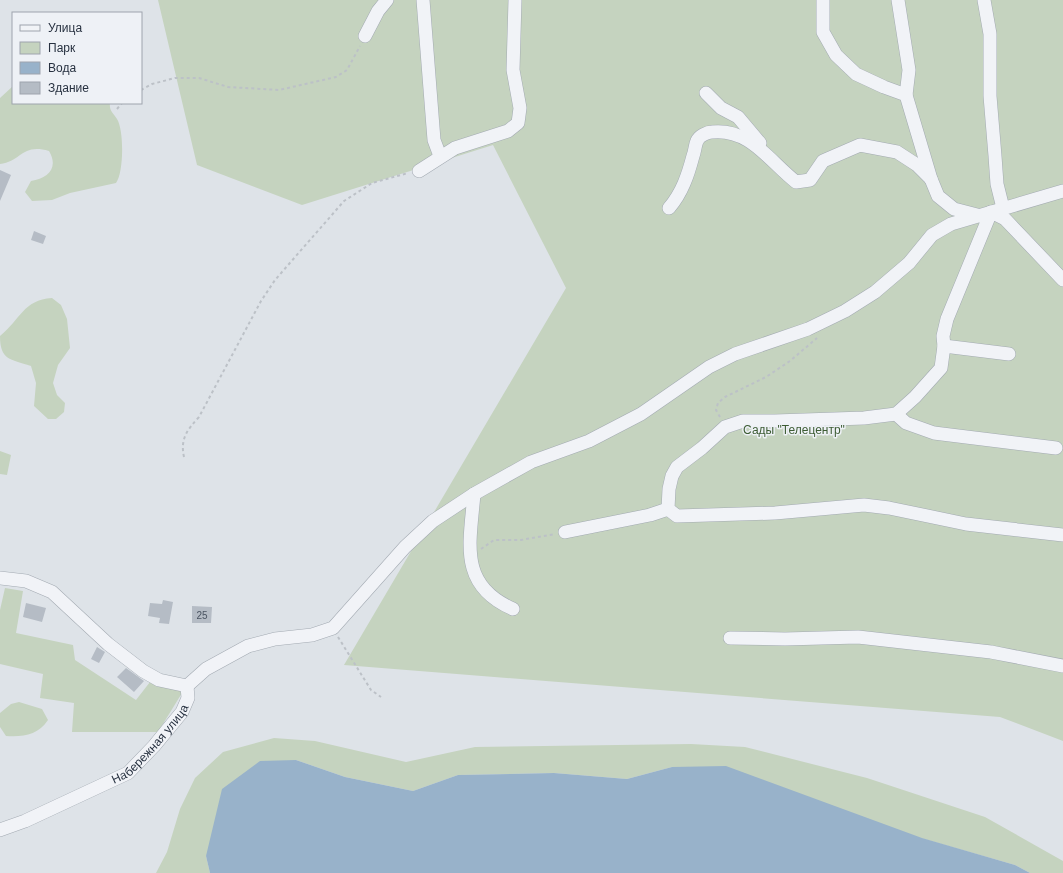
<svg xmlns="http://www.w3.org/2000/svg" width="1063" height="873" viewBox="0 0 1063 873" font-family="Arial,sans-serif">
  <rect width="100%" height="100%" fill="#dee3e8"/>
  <path fill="#c5d3bf" d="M158 0H1063V741L1000 717 344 665 566 288 493 145 302 205 197 165Z
    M13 86V103H110C109 111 113 113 117 119 124 130 124 172 116 183L70 193 52 200 32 201 25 192 31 181C48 178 59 168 49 151 22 143 22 161 0 164V98Z
    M52 298 61 305 67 319 70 348 58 365 53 383 57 395 65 403 64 412 56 419H48L34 406 36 383 31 366C10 359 0 360 0 336 21 319 23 300 52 298Z
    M0 451 11 455 7 475 0 474Z
    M5 588 23 591 16 633 73 645 75 660 136 700 150 682 176 688 182 693 158 732H72L74 703 40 698 43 674 0 664V610Z
    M19 702 42 709 48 720C38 735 24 737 6 736L0 727V713L11 704Z
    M274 738 315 741 406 762 475 747 691 744 745 747 867 778 985 817 1063 861V873H1030L1015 865 672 767 627 779 554 773 458 775 413 791 345 777 296 760 206 856 210 873H156L167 852 180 809 195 778 223 752Z"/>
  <path fill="#98b2ca" d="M296 760 345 777 413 791 458 775 554 773 627 779 672 767 726 766 922 838 1015 865 1030 873H210L206 856 222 789 260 761Z"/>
  <path fill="#b5bcc5" d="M0 170 11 175 0 201Z
    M34 231 46 236 43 244 31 240Z
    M163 600 173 602 169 624 159 623 160 618 148 616 150 603 162 604Z
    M26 603 46 608 42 622 23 617Z
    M192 606 212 607 211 623H192Z
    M97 647 105 652 99 663 91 659Z
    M126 668 144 681 134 692 117 677Z"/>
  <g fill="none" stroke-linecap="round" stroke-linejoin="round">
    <defs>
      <g id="minor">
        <path d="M423 0 434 140 440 156"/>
        <path d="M823 0V32L836 55 856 74 884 87 906 95 931 179 938 196 954 209 981 216"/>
        <path d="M898 0 909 70 906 95"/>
        <path d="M984 0 990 34V96L995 156 997 184 1003 208"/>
        <path d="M365 36 378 11 387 0"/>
        <path d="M706 93 721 108 738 117 760 143"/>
        <path d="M419 171 455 148 508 131 518 123 520 108 513 70 515 0"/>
        <path d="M669 208C682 193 688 175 693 156 695 151 695 145 697 141 699 136 707 132 712 132 750 128 769 161 796 182L810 180 823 161 860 145 897 152 917 165 931 179"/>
        <path d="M1063 280 1005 219 991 212 947 319 943 336 944 346 941 368 915 397 896 414 864 418 775 421H743L725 427 702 448 677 467 672 476 669 489 668 509 677 516 775 513 864 505 889 508 966 524 1063 535"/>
        <path d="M944 346 1009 354"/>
        <path d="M896 414 906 423 934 433 1056 448"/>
        <path d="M474 494C470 543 458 585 513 609"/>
        <path d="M565 532 650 515 668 509"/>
        <path d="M0 578 26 581 52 592 108 644 143 671 159 680 187 686"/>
        <path d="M730 638 785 639 858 637 991 652 1063 666"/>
        <path d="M187 686 206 669 248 646 275 639 312 635 333 628 405 547 433 521 474 494 531 462 589 441 641 414 709 367 735 354 808 329 845 311 875 292 909 263 932 235 951 224 1063 191"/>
        <path id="s1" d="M0 830 25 821 128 773 154 746 182 712 188 698 187 686"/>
      </g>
    </defs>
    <use href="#minor" stroke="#a3aab2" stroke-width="14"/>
    <path stroke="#bcc1c7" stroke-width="2" stroke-dasharray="3 3" stroke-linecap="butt" d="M141 90 152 84 175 78H199L228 87 279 90 336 77 347 70 360 46
      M117 109 122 103
      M720 417 716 410 718 403 725 397 766 377 790 361 817 338
      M184 457C180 439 187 430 199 417L261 301 275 280 344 201 372 183 408 173
      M481 549 494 540H521L555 534
      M338 637 371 690 381 697"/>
    <use href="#minor" stroke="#f1f3f7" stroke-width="13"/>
  </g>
  <g text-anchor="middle" stroke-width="3" stroke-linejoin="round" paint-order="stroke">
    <g font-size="10" fill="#4a5461">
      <text x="202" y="619">25</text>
    </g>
    <g font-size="12" fill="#3d5c34" stroke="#eef1f6">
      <text x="794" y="434">Сады "Телецентр"</text>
    </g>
    <g font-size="12" fill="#273140" stroke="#eef1f6">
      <text dy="4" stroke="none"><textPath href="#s1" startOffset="176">Набережная улица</textPath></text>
    </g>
  </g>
  <rect x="12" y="12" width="130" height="92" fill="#eef1f6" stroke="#9ea4ad"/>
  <rect x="20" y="25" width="20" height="6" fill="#f1f3f7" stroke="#9ea4ad"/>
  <text x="48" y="32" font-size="12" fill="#273140">Улица</text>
  <rect x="20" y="42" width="20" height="12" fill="#c5d3bf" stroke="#9ea4ad"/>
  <text x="48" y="52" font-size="12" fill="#273140">Парк</text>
  <rect x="20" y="62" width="20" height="12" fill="#98b2ca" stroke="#9ea4ad"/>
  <text x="48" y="72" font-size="12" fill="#273140">Вода</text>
  <rect x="20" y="82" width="20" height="12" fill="#b5bcc5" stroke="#9ea4ad"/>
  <text x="48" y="92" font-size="12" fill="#273140">Здание</text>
</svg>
